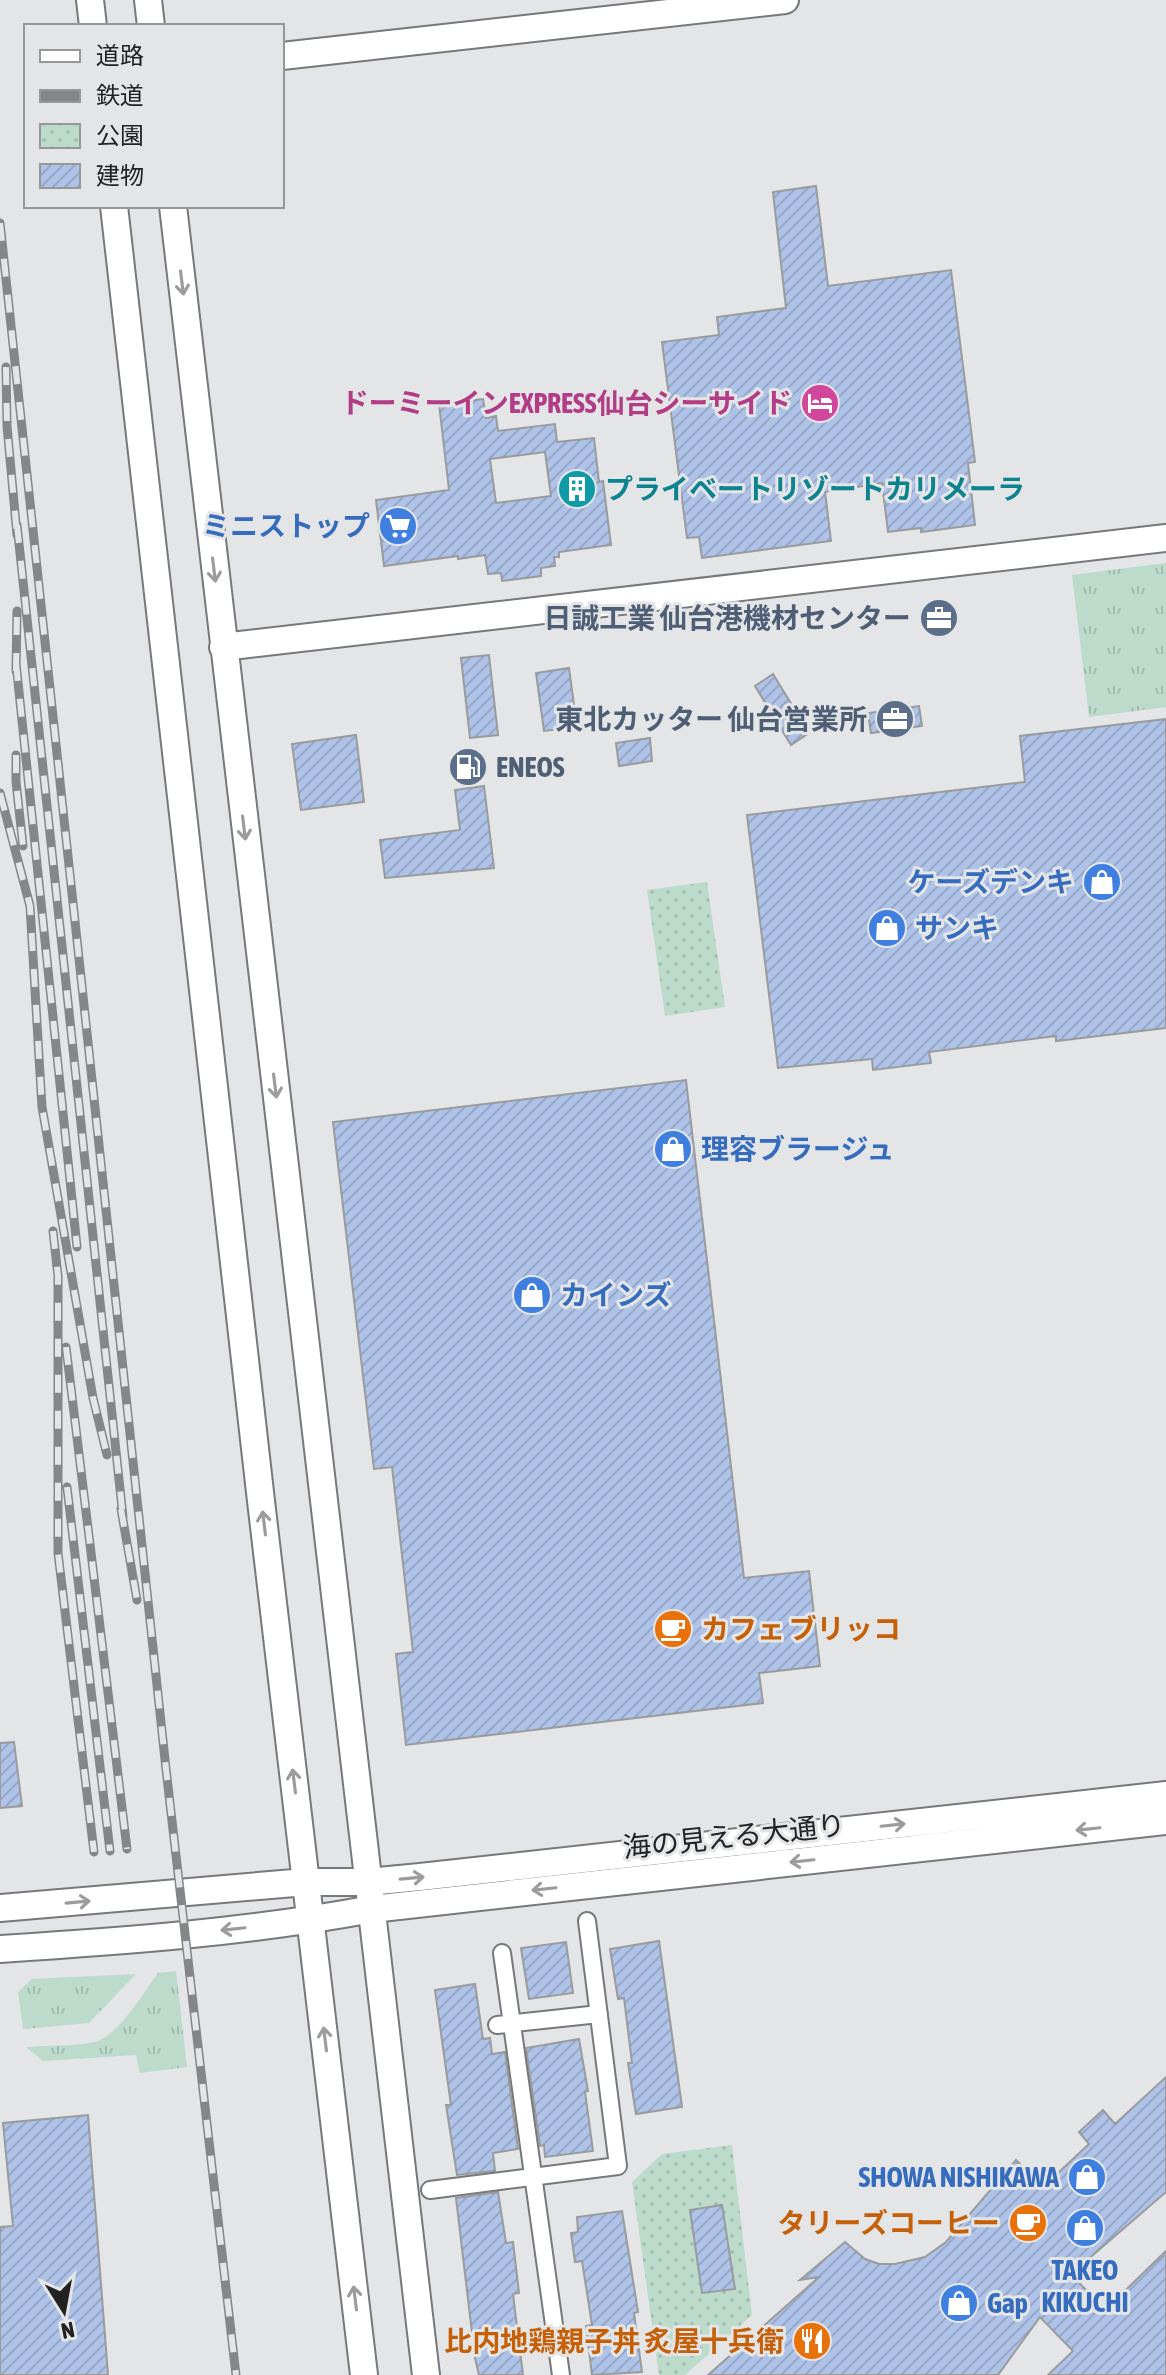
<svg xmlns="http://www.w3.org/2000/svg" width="1166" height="2375" viewBox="0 0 1166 2375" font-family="'Asap Condensed','Noto Sans JP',sans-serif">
  <defs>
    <pattern id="grass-tufts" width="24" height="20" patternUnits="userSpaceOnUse" patternTransform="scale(2)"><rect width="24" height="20" fill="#bcdbcb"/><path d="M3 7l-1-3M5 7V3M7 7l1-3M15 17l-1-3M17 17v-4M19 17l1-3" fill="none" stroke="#a1bcae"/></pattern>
    <pattern id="park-dots" width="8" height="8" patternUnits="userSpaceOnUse" patternTransform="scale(2)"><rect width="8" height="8" fill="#bcdbcb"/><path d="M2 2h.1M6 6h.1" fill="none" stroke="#a1bcae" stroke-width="1.8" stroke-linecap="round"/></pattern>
    <pattern id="building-hatch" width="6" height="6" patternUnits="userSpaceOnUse" patternTransform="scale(2)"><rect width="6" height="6" fill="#afc3e9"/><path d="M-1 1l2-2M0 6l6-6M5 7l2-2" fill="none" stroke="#96a7c8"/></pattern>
  </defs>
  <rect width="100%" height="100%" fill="#e3e5e7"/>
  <path fill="url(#grass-tufts)" d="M1166 563V707L1089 717 1072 575Z
    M176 1971 187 2067 140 2073 136 2055 43 2061 26 2047C48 2045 74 2047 95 2042 119 2035 144 1992 158 1973Z
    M136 1974 89 2023 23 2029 18 1992 32 1979Z"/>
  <path fill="url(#park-dots)" d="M707 882 725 1007 665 1016 647 890Z
    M732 2145 752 2315 685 2375H659L632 2182 662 2154Z"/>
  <path fill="url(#building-hatch)" stroke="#999b9d" stroke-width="2" fill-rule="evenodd" d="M816 186 828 286 951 270 975 462 968 463 975 525 921 532V528L888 532 882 483 825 492 831 541 702 558 699 537 687 538 662 342 719 335 717 317 786 308 773 192Z
    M483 399 486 418 496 416 498 431 555 424 557 442 594 438 599 482 603 481 611 545 559 552V557H554L555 566 541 568V576L502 581 501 573 488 574 485 555 458 559V556L384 566 376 500 449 490 439 404ZM545 452 551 496 496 503 490 459Z
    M489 655 498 735 470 738 461 658Z
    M569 668 577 727 544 731 536 673Z
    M773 674 809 733 791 745 755 686Z
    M919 706 922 726 871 733 868 713Z
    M1166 719V1028L1056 1041V1036L929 1052 931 1063 873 1070 872 1059 778 1068 747 815 1025 782 1020 736Z
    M356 735 364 802 301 810 292 744Z
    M650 738 652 761 619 766 616 743Z
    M484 786 494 868 385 878 380 840 460 830 455 790Z
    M686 1080 744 1578 809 1571 820 1666 759 1673 763 1703 406 1745 396 1654 413 1652 392 1467 374 1469 333 1122Z
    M14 1742 22 1806 0 1808V1743Z
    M659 1941 682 2107 636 2114 628 2063H632L624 1998 618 1999 610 1949Z
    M566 1942 573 1993 529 1999 521 1948Z
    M475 1984 483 2039 490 2038 492 2054 505 2052 518 2149 493 2153 495 2171 457 2175 446 2105H451L435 1990Z
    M579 2039 588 2091 585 2092 593 2151 545 2157 544 2145 540 2146 526 2048Z
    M1166 2077V2192L1071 2274 1105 2310 1166 2251V2375H1048L1073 2351 1040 2317 998 2375H708L819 2277 800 2280 845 2242 865 2259 879 2264H895L925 2257 946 2242 1016 2160 1043 2187 1089 2144 1079 2132 1103 2110 1115 2124Z
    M88 2115 108 2375H0V2227L13 2226 3 2123Z
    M498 2192 506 2243 513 2242 519 2293 513 2294 523 2375H479L475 2358 456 2198Z
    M722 2205 735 2289 702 2293 690 2210Z
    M622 2211 638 2312 634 2313 642 2372 592 2375 586 2326 592 2325 582 2261 575 2262 571 2233 578 2232 577 2217Z"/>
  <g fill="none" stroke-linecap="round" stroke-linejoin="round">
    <defs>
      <path id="pedestrian" d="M502 1953 561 2375
        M497 2025 599 2014
        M430 2190 618 2166 587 1921"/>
      <path id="tertiary" d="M90 0 93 26
        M148 0 151 26
        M282 56 785 0
        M114 206 261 1501 364 2375
        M173 206 426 2375
        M223 647 1166 538
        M0 1908 306 1882H368L420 1877 1166 1795
        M0 1949C125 1941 249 1932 372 1909L1166 1821"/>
    </defs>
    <use href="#pedestrian" stroke="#77787b" stroke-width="20"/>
    <use href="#tertiary" stroke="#77787b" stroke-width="30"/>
    <use href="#pedestrian" stroke="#fff" stroke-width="16"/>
    <use href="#tertiary" stroke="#fff" stroke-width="26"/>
    <defs>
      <path id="rail" d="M0 223 166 1769 236 2375
        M6 367 7 426 17 535
        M17 525 123 1517
        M16 663 77 1247
        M16 671 17 611
        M16 755V782L23 846
        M0 793 30 906 42 1107 93 1398 107 1455
        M53 1231 58 1276V1553L94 1852
        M66 1347 127 1849
        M67 1487 110 1851
        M121 1509 137 1600"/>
    </defs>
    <use href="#rail" stroke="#858688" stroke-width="9"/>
    <use href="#rail" stroke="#e3e5e7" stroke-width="6" stroke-dasharray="18" stroke-linecap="butt"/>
  </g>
  <defs><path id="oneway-shaft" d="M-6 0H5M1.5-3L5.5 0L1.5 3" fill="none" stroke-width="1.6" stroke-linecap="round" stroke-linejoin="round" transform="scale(2)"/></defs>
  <g stroke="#9c9c9c">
    <use href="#oneway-shaft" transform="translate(182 283) rotate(83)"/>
    <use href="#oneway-shaft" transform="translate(214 570) rotate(83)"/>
    <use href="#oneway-shaft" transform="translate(244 828) rotate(83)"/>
    <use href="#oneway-shaft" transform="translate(275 1086) rotate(83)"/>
    <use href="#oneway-shaft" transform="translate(264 1523) rotate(-97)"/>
    <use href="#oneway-shaft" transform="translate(294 1781) rotate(-97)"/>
    <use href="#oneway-shaft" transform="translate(893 1825) rotate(-6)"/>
    <use href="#oneway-shaft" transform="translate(1088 1829) rotate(174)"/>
    <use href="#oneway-shaft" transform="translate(802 1861) rotate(174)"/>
    <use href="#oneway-shaft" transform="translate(412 1878) rotate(-5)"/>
    <use href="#oneway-shaft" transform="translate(544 1889) rotate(174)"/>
    <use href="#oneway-shaft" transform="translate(78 1902) rotate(-5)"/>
    <use href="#oneway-shaft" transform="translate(233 1929) rotate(174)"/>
    <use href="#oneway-shaft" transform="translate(325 2039) rotate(-97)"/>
    <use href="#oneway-shaft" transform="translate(355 2298) rotate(-97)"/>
  </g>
  <defs>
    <symbol id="hotel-disc" viewBox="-11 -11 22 22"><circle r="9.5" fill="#d1479c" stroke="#e3e5e7"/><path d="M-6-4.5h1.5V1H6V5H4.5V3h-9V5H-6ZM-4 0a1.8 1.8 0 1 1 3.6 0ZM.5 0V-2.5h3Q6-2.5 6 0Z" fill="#fff"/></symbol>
    <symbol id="building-disc" viewBox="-11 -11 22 22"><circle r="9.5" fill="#0f9aa8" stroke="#e3e5e7"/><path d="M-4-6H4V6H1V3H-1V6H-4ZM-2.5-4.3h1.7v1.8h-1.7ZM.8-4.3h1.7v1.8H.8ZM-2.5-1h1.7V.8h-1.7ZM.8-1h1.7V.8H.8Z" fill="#fff"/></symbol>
    <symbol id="supermarket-disc" viewBox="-11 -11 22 22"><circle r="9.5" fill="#3f7fe0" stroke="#e3e5e7"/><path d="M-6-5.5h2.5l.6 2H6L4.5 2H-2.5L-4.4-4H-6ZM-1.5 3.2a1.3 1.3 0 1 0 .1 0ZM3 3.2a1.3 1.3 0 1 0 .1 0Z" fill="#fff"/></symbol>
    <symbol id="office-disc" viewBox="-11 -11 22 22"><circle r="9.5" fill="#5c6f8a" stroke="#e3e5e7"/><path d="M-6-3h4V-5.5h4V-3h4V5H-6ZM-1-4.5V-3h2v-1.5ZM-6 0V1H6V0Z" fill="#fff"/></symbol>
    <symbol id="fuel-disc" viewBox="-11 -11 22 22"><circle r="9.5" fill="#5c6f8a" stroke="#e3e5e7"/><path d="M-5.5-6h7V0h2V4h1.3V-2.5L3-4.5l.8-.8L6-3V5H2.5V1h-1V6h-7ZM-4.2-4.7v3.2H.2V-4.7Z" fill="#fff"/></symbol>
    <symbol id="shop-disc" viewBox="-11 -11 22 22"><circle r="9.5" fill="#3f7fe0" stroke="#e3e5e7"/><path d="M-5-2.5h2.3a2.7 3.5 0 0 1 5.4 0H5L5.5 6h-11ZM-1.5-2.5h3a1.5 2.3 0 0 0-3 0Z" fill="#fff"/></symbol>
    <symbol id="cafe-disc" viewBox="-11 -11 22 22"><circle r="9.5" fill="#e8710a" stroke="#e3e5e7"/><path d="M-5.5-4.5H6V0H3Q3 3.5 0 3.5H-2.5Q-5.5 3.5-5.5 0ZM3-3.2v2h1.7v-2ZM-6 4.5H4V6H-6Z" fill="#fff"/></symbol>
    <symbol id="restaurant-disc" viewBox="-11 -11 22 22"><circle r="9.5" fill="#e8710a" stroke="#e3e5e7"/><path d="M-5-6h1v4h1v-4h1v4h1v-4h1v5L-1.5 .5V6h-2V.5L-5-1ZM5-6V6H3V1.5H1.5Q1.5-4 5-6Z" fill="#fff"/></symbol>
  </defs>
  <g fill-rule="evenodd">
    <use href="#hotel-disc" x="798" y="381" width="44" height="44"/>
    <use href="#building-disc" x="555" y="467" width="44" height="44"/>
    <use href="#supermarket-disc" x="376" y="504" width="44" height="44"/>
    <use href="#office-disc" x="917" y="596" width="44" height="44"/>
    <use href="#office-disc" x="873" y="697" width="44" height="44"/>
    <use href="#fuel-disc" x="446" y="745" width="44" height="44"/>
    <use href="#shop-disc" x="1080" y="860" width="44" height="44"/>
    <use href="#shop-disc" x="865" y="906" width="44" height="44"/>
    <use href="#shop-disc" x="651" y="1127" width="44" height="44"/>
    <use href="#shop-disc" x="510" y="1273" width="44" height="44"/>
    <use href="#cafe-disc" x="651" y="1607" width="44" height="44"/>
    <use href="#shop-disc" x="1065" y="2155" width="44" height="44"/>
    <use href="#cafe-disc" x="1006" y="2201" width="44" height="44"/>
    <use href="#shop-disc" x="1063" y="2206" width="44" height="44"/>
    <use href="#shop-disc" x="937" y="2281" width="44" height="44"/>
    <use href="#restaurant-disc" x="790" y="2319" width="44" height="44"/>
  </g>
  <g text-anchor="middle" stroke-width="6" stroke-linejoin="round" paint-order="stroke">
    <g font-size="28" font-weight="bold" fill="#b23c85" stroke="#e3e5e7" text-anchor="end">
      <text x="792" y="413">ドーミーインEXPRESS仙台シーサイド</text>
    </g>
    <g font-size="28" font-weight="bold" fill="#0d838f" stroke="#e3e5e7" text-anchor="start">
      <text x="605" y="499">プライベートリゾートカリメーラ</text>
    </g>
    <g font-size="28" font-weight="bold" fill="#366cbe" stroke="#e3e5e7" text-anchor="start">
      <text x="370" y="536" text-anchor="end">ミニストップ</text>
      <text x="1074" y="892" text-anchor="end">ケーズデンキ</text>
      <text x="915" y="938">サンキ</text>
      <text x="701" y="1159">理容ブラージュ</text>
      <text x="560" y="1305">カインズ</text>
      <text x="1059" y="2187" text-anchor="end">SHOWA NISHIKAWA</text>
      <text x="1085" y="2280" text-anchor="middle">TAKEO<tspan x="1085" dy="32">KIKUCHI</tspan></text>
      <text x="987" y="2313">Gap</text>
    </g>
    <g font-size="28" font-weight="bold" fill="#4e5e75" stroke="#e3e5e7" text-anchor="end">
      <text x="911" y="628">日誠工業 仙台港機材センター</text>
      <text x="867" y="729">東北カッター 仙台営業所</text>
      <text x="496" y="777" text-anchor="start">ENEOS</text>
    </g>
    <g font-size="28" font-weight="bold" fill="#c56008" stroke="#e3e5e7" text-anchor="end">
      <text x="701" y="1639" text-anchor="start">カフェ ブリッコ</text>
      <text x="1000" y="2233">タリーズコーヒー</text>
      <text x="784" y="2351">比内地鶏親子丼 炙屋十兵衛</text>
    </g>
    <g font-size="28" fill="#222223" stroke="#e3e5e7">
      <text transform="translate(734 1836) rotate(-6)" y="10">海の見える大通り</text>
    </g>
  </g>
  <rect x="24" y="24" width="260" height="184" fill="#e3e5e7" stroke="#969799" stroke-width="2"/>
  <rect x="40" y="50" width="40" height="12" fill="#ffffff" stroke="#969799" stroke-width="2"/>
  <text x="96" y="64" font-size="24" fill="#222223">道路</text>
  <rect x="40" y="90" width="40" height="12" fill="#858688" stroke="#969799" stroke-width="2"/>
  <text x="96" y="104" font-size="24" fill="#222223">鉄道</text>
  <rect x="40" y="124" width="40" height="24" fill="url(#park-dots)" stroke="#969799" stroke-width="2"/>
  <text x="96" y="144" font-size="24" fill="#222223">公園</text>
  <rect x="40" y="164" width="40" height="24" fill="url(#building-hatch)" stroke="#969799" stroke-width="2"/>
  <text x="96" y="184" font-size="24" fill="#222223">建物</text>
  <g transform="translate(64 2311) rotate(169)" stroke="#e3e5e7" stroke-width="6" paint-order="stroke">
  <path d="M0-6L14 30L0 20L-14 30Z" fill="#222223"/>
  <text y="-12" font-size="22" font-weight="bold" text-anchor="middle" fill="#222223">N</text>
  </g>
</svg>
